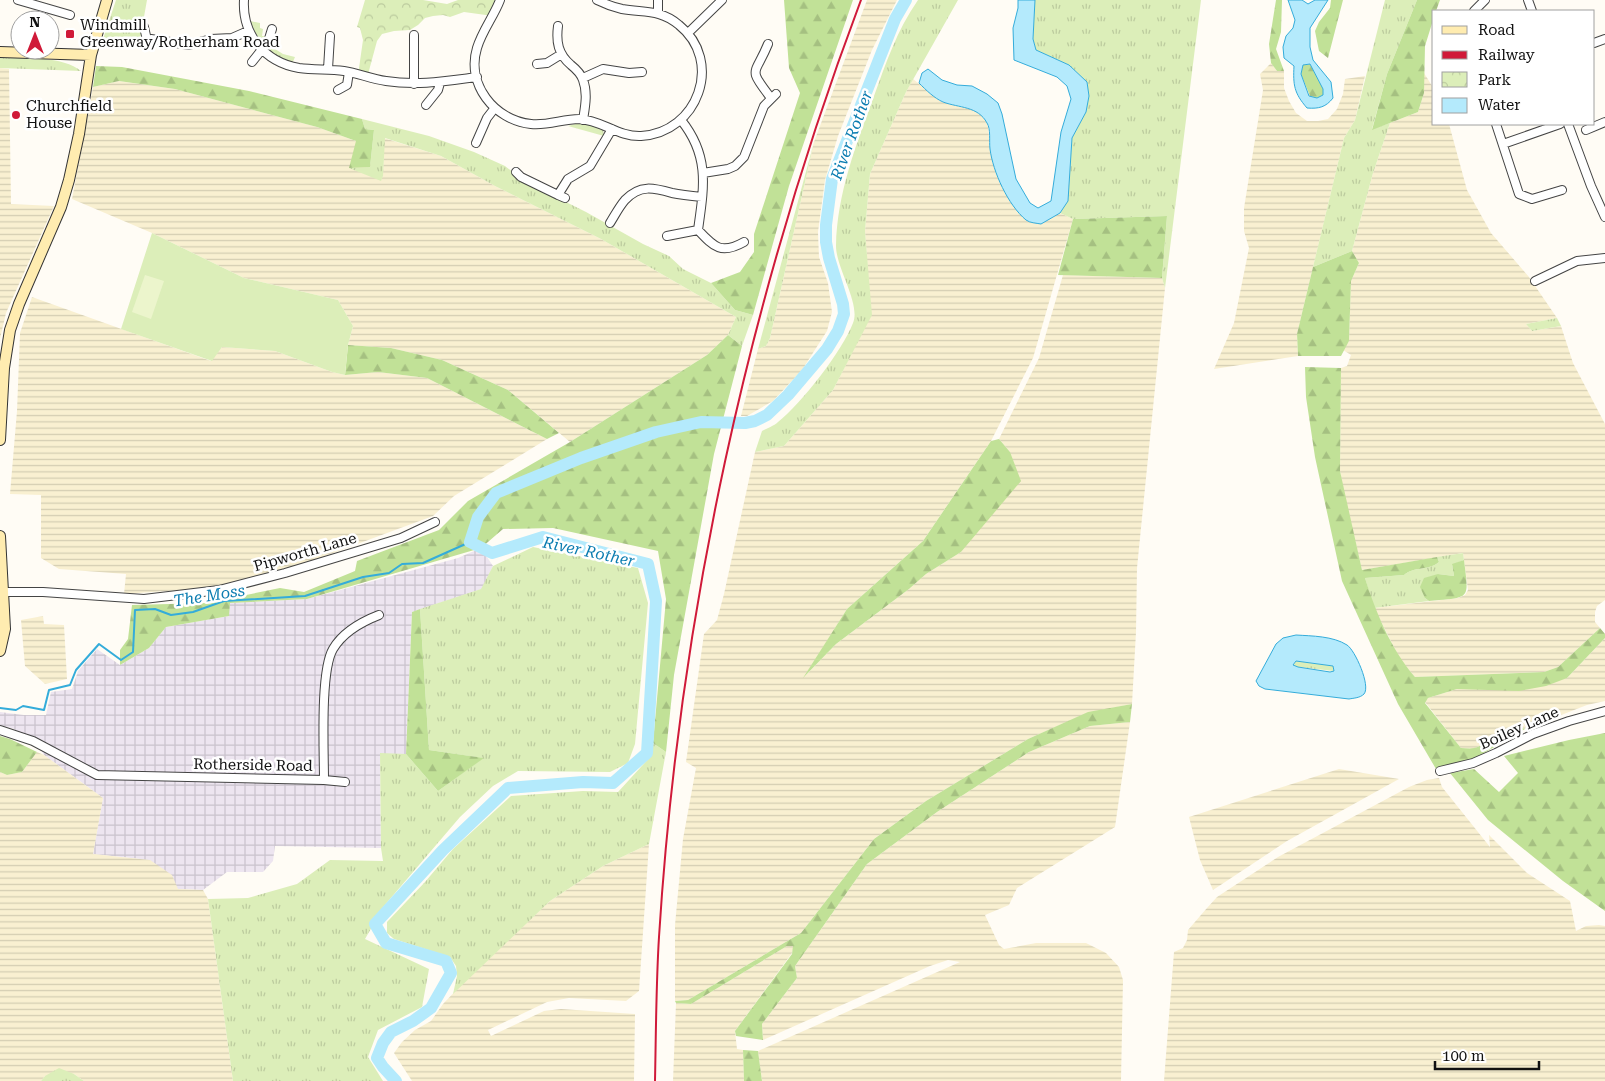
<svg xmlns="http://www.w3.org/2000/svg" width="1605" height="1081" viewBox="0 0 1605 1081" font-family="'Roboto Serif',serif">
  <defs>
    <pattern id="industrial-grid" width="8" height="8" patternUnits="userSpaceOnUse" patternTransform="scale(1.25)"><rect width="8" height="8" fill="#ede5f0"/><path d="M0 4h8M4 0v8" fill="none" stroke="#cac3cd"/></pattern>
    <pattern id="farmland-rules" width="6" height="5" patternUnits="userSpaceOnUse" patternTransform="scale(1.25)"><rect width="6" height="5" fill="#f9f0d1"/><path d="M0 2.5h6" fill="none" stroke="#d4cdb2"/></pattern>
    <pattern id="grass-tufts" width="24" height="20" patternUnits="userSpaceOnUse" patternTransform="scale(1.25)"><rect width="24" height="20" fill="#dceeb9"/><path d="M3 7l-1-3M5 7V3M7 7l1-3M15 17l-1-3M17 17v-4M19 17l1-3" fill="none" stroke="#bccb9e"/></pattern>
    <pattern id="forest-firs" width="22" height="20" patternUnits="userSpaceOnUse" patternTransform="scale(1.25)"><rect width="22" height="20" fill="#c1e197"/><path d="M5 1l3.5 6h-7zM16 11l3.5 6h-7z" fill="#a5c081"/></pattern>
    <pattern id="park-crowns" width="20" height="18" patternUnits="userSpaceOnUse" patternTransform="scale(1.25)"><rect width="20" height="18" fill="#dceeb9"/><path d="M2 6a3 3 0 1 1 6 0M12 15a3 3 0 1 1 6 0" fill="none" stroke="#bccb9e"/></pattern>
  </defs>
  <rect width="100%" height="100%" fill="#fffcf5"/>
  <path fill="url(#industrial-grid)" d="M481 548 493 566 482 589 412 612 406 754H380L381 848 275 846 273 861 263 872H227L203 890 178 889 150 860 93 854 103 798 44 755 36 742 14 729 0 725V712L24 715H46L51 692 72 689 78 671 97 649 120 665 149 648 166 627 229 616V603L307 599 458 558Z"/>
  <path fill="url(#farmland-rules)" d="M867 0H897L872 50 838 136 825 180 818 232 819 257 828 283 832 312 827 331 802 370 773 401 747 416H741L758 349 766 346 770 338 814 142Z
    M1271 63 1277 71H1284V88L1289 101 1296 113 1307 121H1318L1328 119 1337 109 1343 94 1345 79 1365 76 1355 120 1344 138 1297 334 1298 356 1214 369 1234 323 1249 248 1244 231V208L1263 90 1260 74Z
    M0 68 9 69 11 204 54 206 6 313 0 339Z
    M1424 73 1434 89V124H1449L1467 190 1491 233 1529 277 1557 318 1526 324 1532 331 1561 326 1573 363 1605 424V600L1597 606 1595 612V622L1600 628 1558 667 1544 672 1415 677 1401 661 1374 608 1458 598 1465 595 1468 590 1463 553 1362 570 1343 489 1340 471 1341 368 1347 366 1351 355 1343 350 1349 341 1351 281 1359 263 1352 251 1373 173 1390 123 1418 112 1424 93Z
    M913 79 942 102 970 108 981 115 988 124 990 151 1041 224 1060 213 1073 219 1033 358 991 441 923 541 847 609 805 676 836 644 909 589 926 574 961 552 1010 452 999 439 1039 358 1063 275 1162 278 1165 288 1137 568 1136 632 1132 704 1087 713 1028 739 926 801 874 839 801 933 688 1000 675 1001V925L683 839 696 768 686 762 704 634 717 620 724 594 755 452 784 446 833 390 871 315 865 231 870 174 906 92Z
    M119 81 175 89 317 127 356 141 381 180 383 175 384 138 441 156 495 186 601 239 736 317 728 335 707 355 570 442 508 390 442 360 391 348 348 345 353 326 338 300 244 278 152 233 72 199 93 87Z
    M32 297 211 361 222 347 275 351 332 372 345 375 378 372 427 378 547 439 454 496 433 516 314 560 224 587 124 594 126 574 59 569 41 558V495L10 494 17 411 20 333Z
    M43 616 44 624 64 625 67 679 45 684 25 666 21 620Z
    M1605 638V701L1587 705 1525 729 1520 726 1505 730 1488 742 1473 749 1461 748 1425 702 1428 698 1457 689H1486L1567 678Z
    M1130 722 1115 827 1017 888 1009 905 985 915 999 945 1004 949 1036 943H1086L1106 953 1119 967 1123 980 1121 1081H762L758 1051 960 962 948 960 930 966 763 1040 762 1024 797 978 795 966 867 864 937 812 1029 752 1090 726Z
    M37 752 44 755 103 798 93 854 150 860 172 875 178 889 203 890 208 899 233 1081H84L74 1074 45 1076 41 1081H0V772L7 775 22 772Z
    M1339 769 1399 779 1287 841 1213 890 1200 860 1189 817Z
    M1439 778 1442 787 1490 847 1489 835 1527 873 1570 901 1576 931 1586 926 1599 925 1605 926V1081H1164L1174 952 1183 948 1187 940 1188 930 1207 908 1217 897 1278 857 1409 787 1427 780Z
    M649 844 639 991 626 1001 569 998 547 1002 488 1030 491 1036 544 1011 561 1009 635 1014 634 1081H412L394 1053 402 1042 415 1030 431 1021 443 1004 462 984 550 901 603 866Z
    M787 946H794L792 953 735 1031 737 1049 743 1050 744 1081H673L676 1003 691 1004Z"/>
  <path fill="url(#grass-tufts)" d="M116 0H147L140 39 126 42H102Z
    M918 0H958L906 92 870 174 865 231 872 315 833 390 784 446 755 452 762 431C767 428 774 426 778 422 801 404 843 350 853 323 861 304 836 268 836 246 837 194 856 145 874 96 886 63 897 30 918 0Z
    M1035 0H1201L1165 288 1162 278 1167 216 1073 219 1060 213 1068 201 1072 138 1086 112 1089 96 1087 82 1069 65 1036 50 1033 39Z
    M1385 0H1417L1387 74 1372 129 1390 123 1373 173 1352 251 1313 267 1344 138 1355 120Z
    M250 21 260 23V28L263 29 262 36H265L264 40 276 43 275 49 283 54 295 57 292 64C271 55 258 42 250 21Z
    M0 57C22 58 64 56 81 71L0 68Z
    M362 119 429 136 474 152 505 166 524 181 586 212 643 244 669 256 683 269 711 283 735 310 753 315 742 346 728 335 736 317 601 239 495 186 441 156 385 138 383 176 381 181 349 168 370 167 374 130 365 129Z
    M579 123 593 125 603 129 604 136 568 126Z
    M814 142 770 338 766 346 758 349Z
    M1557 318 1561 326 1532 331 1526 324Z
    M533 547 638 568 648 603 635 744 628 763 610 772 518 771 493 786 460 817 384 906 365 939 429 969 422 1007 378 1030 368 1057 383 1081H233L208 899 248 898 297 884 330 860 383 861 381 848 380 753 406 754 438 791 483 758 429 750 420 609 481 589 493 566Z
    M1463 553 1464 560 1452 565 1454 576 1438 574 1425 598 1429 601 1374 608 1365 578 1404 575C1414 566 1429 571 1439 562L1437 557Z
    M1296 661 1333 666 1334 671 1298 667 1293 666Z
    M653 743 666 752 649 844 603 866 550 901 453 994 457 976 456 966 450 957 394 939 387 933V922L425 882 453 849 511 796 583 791 618 792 651 756Z
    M59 1068 74 1074 84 1081H41L45 1076Z"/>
  <path fill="url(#forest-firs)" d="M784 0H853L789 186 753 315 735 310 711 283 740 272 754 252V234L800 93 789 68Z
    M1276 0H1282L1281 32 1276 49 1284 71H1277L1271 63 1269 44Z
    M1331 0H1343L1328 58 1319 51 1315 31 1319 22 1330 8Z
    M1417 0H1440L1436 11H1434V17L1425 46 1424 93 1418 112 1372 130 1387 74Z
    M1310 64 1323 89V95L1317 98 1310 96 1301 74 1303 65Z
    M96 66 122 67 249 91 362 119 365 129 374 130 370 167 349 168 356 141 317 127 175 89 119 81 93 87Z
    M1167 216 1162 278 1058 275 1073 219Z
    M1352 251 1359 263 1351 281 1349 341 1341 356H1298L1297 334 1313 267Z
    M728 335 742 346 714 454 674 675 666 752 653 743 666 599 658 551 553 528 503 529 481 548 307 599 230 603 229 616 166 627 149 648 120 665V650L128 639 132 605 207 603 280 588 304 592 355 571 357 561 439 530 468 501 570 442 707 355Z
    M348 345 391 348 442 360 508 390 559 433 547 439 427 378 378 372 345 375Z
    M1305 367 1341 368 1340 471 1362 570 1437 557 1439 562C1429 571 1414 566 1404 575L1365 578C1376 613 1391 649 1415 677L1544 672 1558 667 1600 628 1605 634V638L1567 678 1546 686 1519 691 1457 689 1428 698 1425 703 1461 748C1465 748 1470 749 1474 748 1491 745 1506 720 1525 729L1472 760 1436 769 1398 704 1342 581 1315 457 1306 397Z
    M999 439 1010 452 1021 481 961 552 926 574 909 589 836 644 803 678 847 609 923 541 991 441Z
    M1464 560C1469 601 1471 597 1429 601L1425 598 1420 587 1424 578 1438 574 1454 576 1452 564Z
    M420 609 429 750 484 758 438 791 406 754 412 612Z
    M1132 704 1130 722 1090 726 1029 752 937 812 867 864 795 966 797 978 762 1024 763 1040 736 1036 735 1031 792 954 793 946H787L691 1004 676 1003 675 1001 688 1000 801 933 874 839 926 801 1028 739 1088 712Z
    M1605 733V911L1563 881 1488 820 1450 773 1474 769 1499 792 1518 773 1504 756 1569 740Z
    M0 736 10 739 37 752 22 772 7 775 0 772Z
    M743 1050 758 1051 762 1081H744Z"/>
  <path fill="url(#park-crowns)" d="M365 0H423L447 4 458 0H500L493 16 464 12 450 17 443 15 433 16 425 18 418 25 410 30 394 31 382 34 377 41 367 78 358 75 363 40 360 28 357 27Z"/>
  <path fill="#dceeb9" d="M152 233 244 278 338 300 353 326 348 345 345 375 332 372 275 351 222 347 212 361 121 329Z"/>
  <path fill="#ecf5cc" d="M145 275 164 281 151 319 132 312Z"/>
  <path fill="#b4eafc" stroke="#34acda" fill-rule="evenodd" d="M1018 0H1035L1033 39 1036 50 1069 65 1087 82 1089 96 1086 112 1072 138 1068 201 1060 213 1041 224C1036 223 1030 223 1026 220 1008 205 993 172 990 149 989 141 991 129 987 123 978 106 959 108 943 102 934 98 926 90 919 83L922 73 928 69 942 80 957 85 972 86 987 94 998 103 1002 114 1016 179 1030 203 1038 208 1051 201 1061 132 1071 99 1067 86 1057 77 1014 60 1013 28 1018 8Z
    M1288 0H1302L1308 4 1315 0H1328L1310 28V47L1313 60 1331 82 1333 98C1326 107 1319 109 1307 108 1294 93 1293 85 1294 66L1284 58 1283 47 1286 36 1293 28 1295 20ZM1310 64 1323 89V95L1317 98 1309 96 1301 74 1303 65Z
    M1296 635C1312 636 1333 636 1347 645 1355 650 1371 686 1364 694 1360 698 1354 698 1349 699L1265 689 1259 686 1256 681 1276 644 1283 638ZM1296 661 1333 666 1334 671 1330 672 1298 667 1293 665Z"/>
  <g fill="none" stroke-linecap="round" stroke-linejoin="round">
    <path stroke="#34acda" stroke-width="2" d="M0 708 16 710 23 706 44 710 49 690 70 685 76 670 99 644 121 660 133 652 135 610 155 609 171 615 193 612 224 601 305 596 363 577 389 573 402 564 423 563 470 542"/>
    <path stroke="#b4eafc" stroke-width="12" d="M396 1081 383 1067 377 1058 383 1043 391 1032 413 1021 431 1008 451 973 446 961 386 943 375 924 443 850 508 788 583 782 613 783 647 753 656 601 648 564 543 537 492 553 470 542 478 517 496 493 581 458 656 432 701 422 745 423 755 421 767 415 788 395 827 349 838 331 844 314 843 304 829 258 826 242V225L832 179 895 19 906 0"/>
    <defs>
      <path id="street" d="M18 0 70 15
        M244 0C242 34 264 62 299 68 314 70 329 69 344 71 358 73 371 79 386 81 417 86 446 81 477 77
        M500 0C494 16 482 31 477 48 466 84 494 120 531 124 547 126 563 119 579 119 602 120 618 137 641 136 698 133 724 61 679 25 660 9 644 13 622 9 613 7 605 4 597 0
        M1528 0 1532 11
        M1474 11 1485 0
        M658 13V0
        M558 26C556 42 558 54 571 65 576 69 581 74 583 80 588 93 585 107 583 120
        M144 27 147 40
        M688 33 722 0
        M140 42 151 39 189 45 211 39 232 38 248 31
        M1594 43 1605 39
        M768 44C755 76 747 67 771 98
        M252 62 268 42 272 29
        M537 64 547 63 560 55
        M328 69 330 36
        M583 78 603 69 629 73 642 72
        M414 84V35
        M338 90 347 85 349 72
        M426 105 438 90 440 83
        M681 120C710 156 704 187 698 230
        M1496 124 1519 194 1532 199 1562 190
        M1568 124 1591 186 1605 217
        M1586 130 1605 122
        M476 143 487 118 494 109
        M1503 144 1560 124
        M516 172 521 177 558 195
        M703 173 728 169 735 166 744 157 764 106 776 94
        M565 198 558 195 568 179 590 166 612 129
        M610 223C615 215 619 207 625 200 640 184 654 188 672 193 682 195 692 196 702 197
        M698 230C714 247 721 255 744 242
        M667 236 698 230
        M1535 281 1577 261 1605 258
        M0 592H43L144 599 219 590 285 573 401 538 435 522
        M0 730 33 741 97 775 324 780C324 751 320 671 333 649 343 632 361 622 379 615
        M1440 771 1473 763 1496 753 1533 734 1569 721 1605 711
        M324 780 345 782"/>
      <path id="secondary" d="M0 52 91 55
        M0 440 4 368 10 330 19 304 61 207 69 180 79 134 91 55 107 0
        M0 536 5 629 0 651"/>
    </defs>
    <use href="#street" stroke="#444" stroke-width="10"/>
    <use href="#secondary" stroke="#333" stroke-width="12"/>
    <use href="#street" stroke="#fff" stroke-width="8"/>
    <use href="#secondary" stroke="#ffecb0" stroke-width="10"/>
    <path stroke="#d01a39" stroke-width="2" d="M655 1081C656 1033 656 985 659 937 679 617 748 300 861 0"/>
  </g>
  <g fill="#d01a39" stroke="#fff" stroke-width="2">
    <rect x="65" y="29" width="10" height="10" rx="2.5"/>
    <circle cx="16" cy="115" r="5"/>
  </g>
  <g text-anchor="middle" stroke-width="5" stroke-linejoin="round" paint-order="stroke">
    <g font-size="15" fill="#111" stroke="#fff" text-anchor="start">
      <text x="80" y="30">Windmill<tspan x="80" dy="17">Greenway/Rotherham Road</tspan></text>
      <text x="26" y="111">Churchfield<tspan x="26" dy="17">House</tspan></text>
    </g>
    <g font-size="15" fill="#111" stroke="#fff">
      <text transform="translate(305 552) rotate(-16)" y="5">Pipworth Lane</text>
      <text transform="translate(1519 728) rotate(-24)" y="5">Boiley Lane</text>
      <text transform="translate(253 765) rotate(1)" y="5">Rotherside Road</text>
    </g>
    <g font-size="16" font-style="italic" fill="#0c7db1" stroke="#fff">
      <text transform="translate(851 135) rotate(-70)" y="6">River Rother</text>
      <text transform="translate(589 551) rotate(12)" y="6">River Rother</text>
      <text transform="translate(209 595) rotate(-9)" y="6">The Moss</text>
    </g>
  </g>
  <rect x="1432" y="10" width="162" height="115" fill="#ffffff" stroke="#a0a0a0"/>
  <rect x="1442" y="26" width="25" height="8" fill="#ffecb0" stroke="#a0a0a0"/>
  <text x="1478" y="35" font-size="15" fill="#111111">Road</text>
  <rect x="1442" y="51" width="25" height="8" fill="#d01a39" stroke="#a0a0a0"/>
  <text x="1478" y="60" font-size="15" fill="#111111">Railway</text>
  <rect x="1442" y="72" width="25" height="15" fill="url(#park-crowns)" stroke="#a0a0a0"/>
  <text x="1478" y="85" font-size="15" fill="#111111">Park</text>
  <rect x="1442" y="98" width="25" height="15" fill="#b4eafc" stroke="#a0a0a0"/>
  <text x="1478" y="110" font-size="15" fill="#111111">Water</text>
  <g transform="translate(35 35)"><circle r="24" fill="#ffffff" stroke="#a0a0a0"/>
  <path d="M0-4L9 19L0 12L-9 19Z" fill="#d01a39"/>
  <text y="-8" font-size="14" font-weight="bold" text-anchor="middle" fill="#111111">N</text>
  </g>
  <path d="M1435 1061v8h104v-8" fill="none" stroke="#111111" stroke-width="2.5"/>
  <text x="1442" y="1061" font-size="15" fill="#111111" stroke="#ffffff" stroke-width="4" paint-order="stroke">100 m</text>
</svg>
